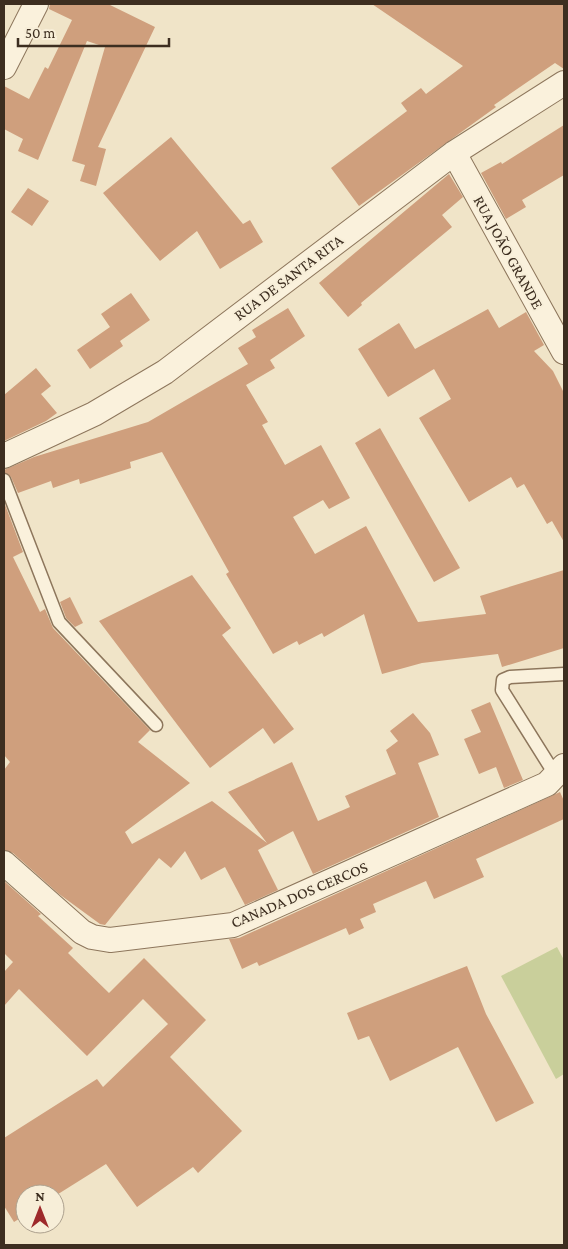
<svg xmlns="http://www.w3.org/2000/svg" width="568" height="1249" viewBox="0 0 568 1249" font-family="'Crimson Pro',serif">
  <rect width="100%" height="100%" fill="#f0e4c8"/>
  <path fill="#c9cf9b" d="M557 947 564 960V1074L556 1079 501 976Z"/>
  <path fill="#cf9f7d" d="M50 4H108L155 27 98 147 106 149 96 186 80 181 85 165 72 161 105 47 87 41 38 160 18 151 23 139 4 129V86L29 99 45 67 48 69 72 20 49 9Z
    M372 4H564V69L555 63 494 105 496 107 359 206 331 168 407 111 401 103 421 88 426 94 463 66Z
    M564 125V175L522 200 526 207 506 219 481 173 501 162 502 164Z
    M171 137 243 224 250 220 263 242 220 269 197 231 160 261 103 193Z
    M449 174 463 197 442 215 452 227 361 303 362 305 348 317 319 283Z
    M28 188 49 201 32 226 11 212Z
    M131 293 150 320 120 341 123 346 90 369 77 350 110 327 101 314Z
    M288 308 305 336 270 360 275 368 246 385 268 422 262 425 285 465 321 445 350 498 329 509 323 500 293 517 315 554 366 526 418 622 486 614 480 596 564 570V648L502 667 498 654 422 663 382 674 364 614 324 637 322 633 299 645 297 641 273 654 226 574 229 572 162 452 130 462 131 468 80 484 79 479 53 488 51 481 18 493 11 477 4 472V470L34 457 148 422 248 364 238 348 256 337 252 330Z
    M488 309 499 328 526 312 544 345 534 351 553 371 564 393V542L552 521 547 524 524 484 517 488 511 477 469 502 419 418 451 399 434 369 388 397 358 349 399 323 415 349Z
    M36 368 51 386 41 394 57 413 46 421 4 441V395Z
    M380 428 460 568 434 582 355 443Z
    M4 502 23 552 13 557 40 612 45 609 53 628 150 730 138 742 190 783 125 832 132 844 212 801 267 843 228 792 292 762 318 821 350 807 345 796 396 774 386 750 398 741 390 731 413 713 430 733 439 755 418 763 439 817 313 874 293 831 258 850 278 890 245 905 225 867 201 880 185 851 171 868 159 858 105 925 100 924 59 894 13 853 4 850V770L10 762 4 755Z
    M192 575 231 628 222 635 294 729 274 744 263 728 210 768 99 621Z
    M70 597 83 623 75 627 66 618 60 602Z
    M490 702 523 780 504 788 496 767 479 774 464 739 481 732 471 710Z
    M560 792 564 801V819L476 859 484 877 434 899 426 881 373 904 376 912 360 919 364 928 349 935 346 928 259 966 257 962 242 969 229 939 239 938Z
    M4 881 41 914 38 916 73 948 68 953 109 993 144 958 206 1020 170 1057 242 1131 198 1173 193 1167 137 1207 106 1164 55 1196V1194H25V1215L14 1222 4 1206V1138L97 1079 103 1087 168 1024 143 999 87 1056 19 989 4 1006V972L13 962 4 953Z
    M467 966 486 1014 534 1103 496 1122 458 1047 390 1081 369 1036 358 1040 347 1013Z"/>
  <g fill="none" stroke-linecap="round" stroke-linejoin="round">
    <defs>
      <path id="lane" d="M4 480 59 622 156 725
        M556 776 502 690 503 680 510 677 564 674"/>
      <path id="street" d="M4 67 36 4
        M454 153 564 352
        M4 456 94 414 165 372 454 153 564 83
        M4 863 82 932 92 937 110 940 233 925 547 784 564 766"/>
    </defs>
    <use href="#lane" stroke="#8d765c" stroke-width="15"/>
    <use href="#street" stroke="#8d765c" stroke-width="26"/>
    <use href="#lane" stroke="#faf1dc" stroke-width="12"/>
    <use href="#street" stroke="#faf1dc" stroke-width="24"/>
  </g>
  <g text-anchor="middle" stroke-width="4" stroke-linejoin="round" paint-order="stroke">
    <g font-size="16" fill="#3d2e20" stroke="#f7eed8">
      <text transform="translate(509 252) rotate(61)" y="6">RUA JOÃO GRANDE</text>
      <text transform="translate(288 277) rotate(-37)" y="6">RUA DE SANTA RITA</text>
      <text transform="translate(299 894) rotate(-23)" y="6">CANADA DOS CERCOS</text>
    </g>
  </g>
  <rect width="568" height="1249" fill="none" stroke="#3d2e20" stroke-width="10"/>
  <g transform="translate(40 1209)"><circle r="24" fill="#f7eed8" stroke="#ada18e"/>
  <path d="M0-4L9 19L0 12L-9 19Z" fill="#9e2a2b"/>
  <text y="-8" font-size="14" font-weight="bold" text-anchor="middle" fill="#3d2e20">N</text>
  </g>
  <path d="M18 38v8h151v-8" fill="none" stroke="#3d2e20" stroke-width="2.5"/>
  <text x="25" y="38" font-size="15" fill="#3d2e20" stroke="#f7eed8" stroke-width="4" paint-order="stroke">50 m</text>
</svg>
